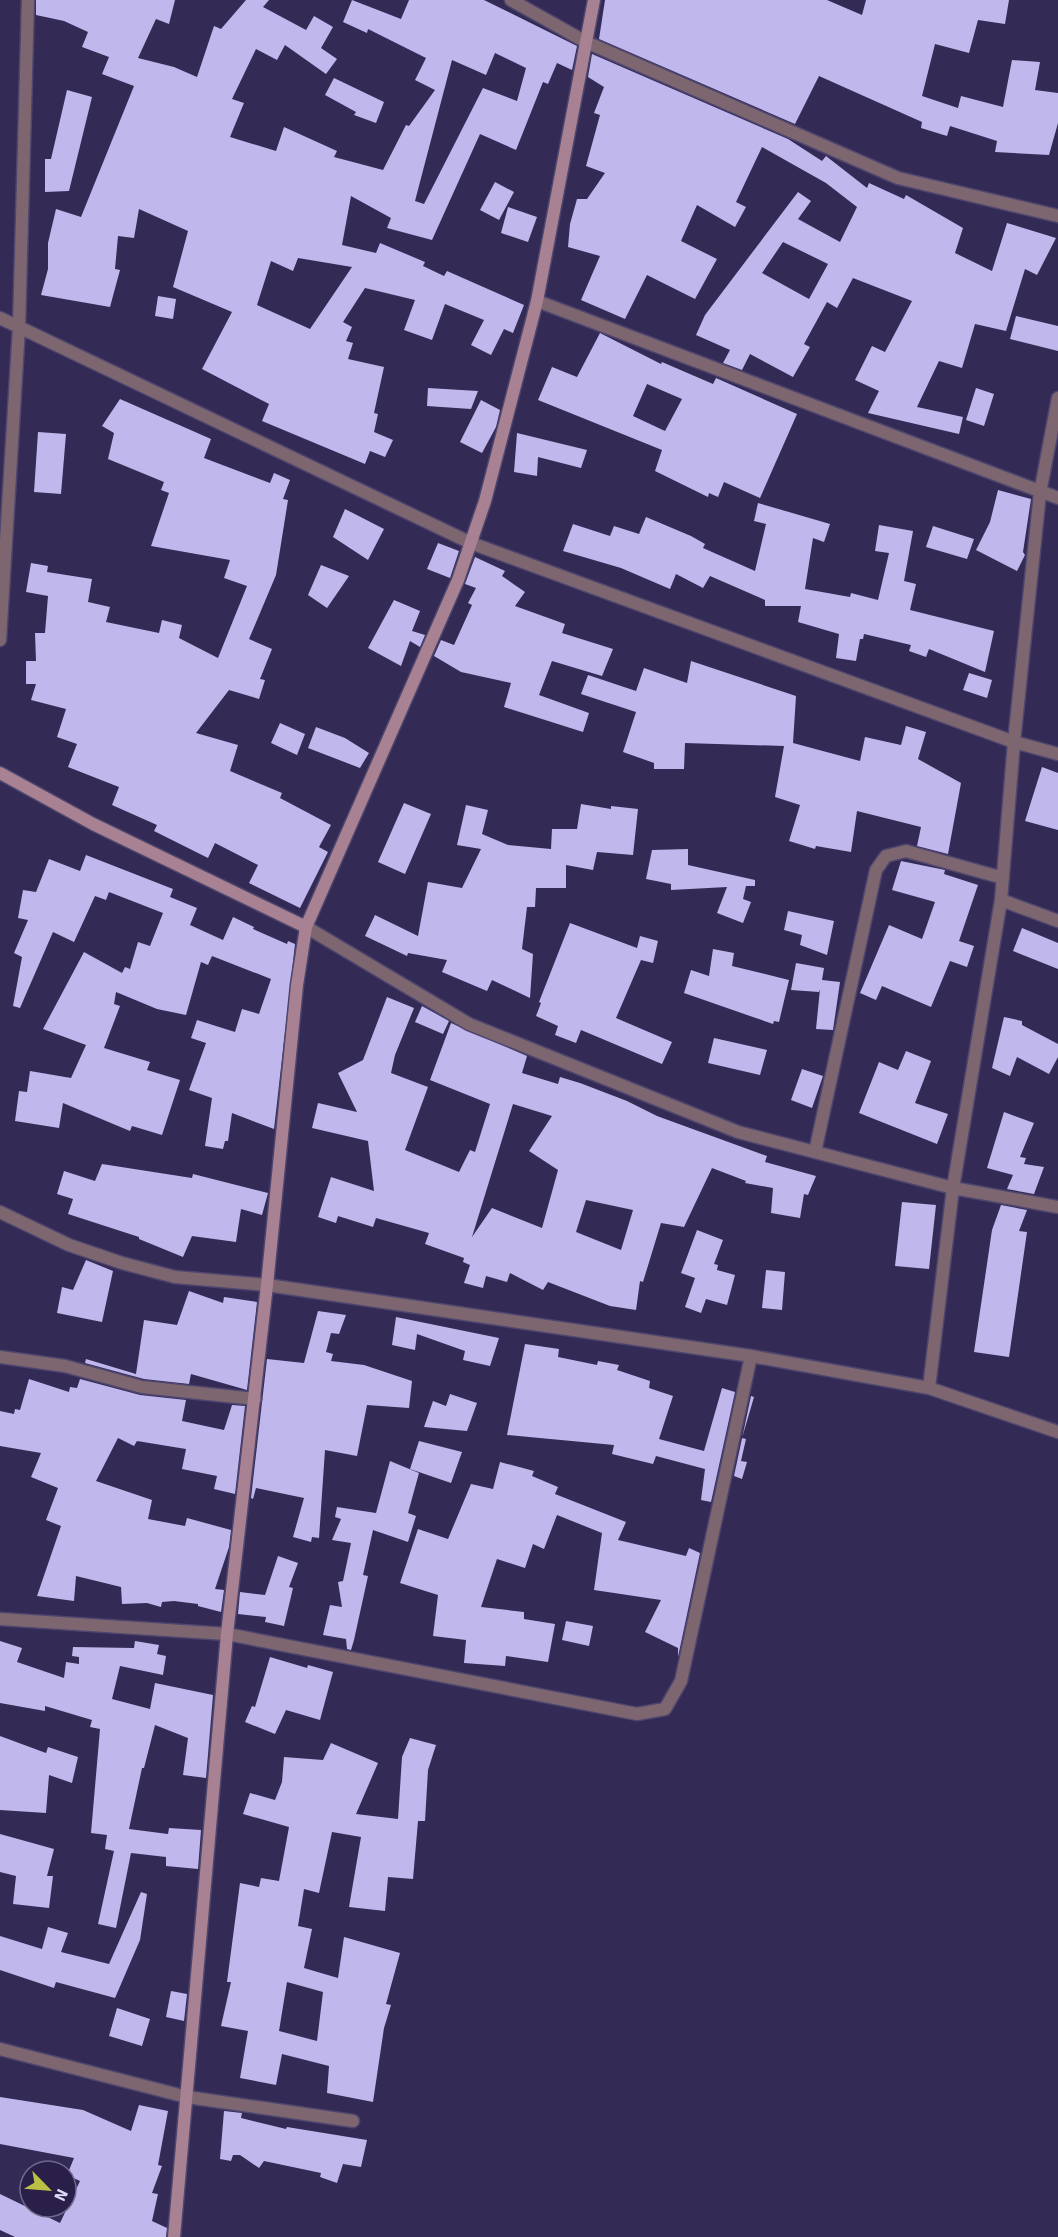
<svg xmlns="http://www.w3.org/2000/svg" width="1058" height="2237" viewBox="0 0 1058 2237" font-family="Signika,sans-serif">
  <rect width="100%" height="100%" fill="#332a55"/>
  <path fill="#c0b8ed" fill-rule="evenodd" d="M36 0H175L169 24 156 19 138 58 174 67 197 77 214 26 221 29 246 0H269L263 7 306 30 314 16 333 27 321 48 337 59 326 74 285 45 277 60 256 49 232 99 244 103 230 137 276 151 284 127 337 151 334 157 383 170 406 125 409 126 435 90 415 80 426 58 368 29 367 33 343 22 352 0 401 19 409 0H484L577 46 572 70 557 63 548 84 543 82 516 150 480 134 432 240 387 228 391 218 351 196 342 245 376 253 380 243 425 262 423 266 444 276 447 271 524 305 513 333 504 329 491 355 471 345 484 320 445 304 432 340 404 330 415 300 365 288 343 322 352 327 346 341 353 343 348 359 384 367 374 413 378 414 374 432 393 440 385 457 370 451 365 464 262 421 269 404 202 369 232 312 173 287 188 231 139 209 134 238 118 236 115 269 120 270 110 307 41 295 48 269V243L56 209 81 217 134 86 102 74 109 57 82 47 88 32 64 21 36 15ZM495 53 526 68 517 101 483 88 424 204 415 201 452 60 486 75ZM298 258 352 267 310 329 257 305 271 261 293 271Z
    M605 0H827L862 15 866 0H1009L1005 24 978 20 969 53 935 44 922 96 958 108 961 96 1003 107 1012 60 1040 62 1035 90 1058 93V123L1049 155 995 152 997 141 950 126 947 136 921 128 922 122 819 76 795 124 599 39Z
    M592 54 788 139 822 161 826 156 867 188 869 183 904 199 906 195 963 228 955 253 992 271 1007 223 1056 238 1037 275 1025 269 1006 331 975 324 962 368 939 361 917 407 963 417 959 434 868 413 879 391 855 380 872 346 885 352 912 301 853 278 837 308 827 302 804 344 810 347 793 377 750 354 742 370 723 363 730 350 696 335 705 315 798 192 811 201 798 219 840 242 857 207 826 183 762 147 736 202 746 207 735 227 697 205 681 241 717 259 695 299 647 275 625 319 581 300 600 256 568 247 570 224 577 199H587L605 173 586 166 600 115 594 113 604 87 588 77ZM783 242 828 264 809 299 762 273Z
    M334 78 384 102 376 123 354 115 356 112 325 95Z
    M67 90 92 97 69 191 45 192V159H51Z
    M495 182 514 192 499 220 480 210Z
    M508 207 537 217 528 242 501 233Z
    M158 296 176 299 173 319 155 316Z
    M1016 316 1058 326V351L1010 339Z
    M600 333 661 364 662 362 713 384 716 378 797 414 760 498 724 482 718 497 709 493 708 497 655 471 662 450 538 400 552 367 577 377ZM647 384 682 399 665 431 633 416Z
    M428 388 478 391 471 409 427 406Z
    M976 388 994 394 984 426 966 420Z
    M120 399 211 439 204 458 270 483 274 473 290 480 283 499 288 500 276 575 249 639 272 649 260 679 265 680 259 699 229 690 196 733 238 745 230 771 282 793 280 798 331 825 319 847 328 852 300 908 249 883 258 865 215 843 208 858 154 831 157 825 112 805 119 787 68 767 77 744 57 737 66 709 31 700 36 684H26V661H36L35 633H45L48 596 26 592 31 563 48 566 47 572 92 579 88 602 110 607 106 622 159 633 162 620 182 625 179 638 218 658 247 586 224 578 230 560 151 546 169 493 161 490 164 482 108 459 114 433 102 426Z
    M481 400 500 410 496 427 482 453 460 442Z
    M38 432 66 434 61 494 34 492Z
    M517 433 587 450 581 468 538 457 537 476 514 472Z
    M998 490 1031 499 1023 552 1025 555 1017 571 976 550 990 522Z
    M758 503 830 524 824 542 813 538 805 589 850 597 851 593 878 600 889 553 875 551 879 525 913 531 904 581 916 584 910 610 994 631 985 672 929 649 926 657 909 651 911 645 864 634 863 639H860L856 661 836 658 839 634 798 622 801 606H765V600L710 576 703 588 676 574 670 589 621 568 563 551 573 524 610 536 614 526 639 534 646 517 691 536 705 544 703 548 755 571 766 524 754 521Z
    M345 509 384 529 368 560 333 537Z
    M933 526 974 539 967 559 926 547Z
    M438 543 459 551 450 578 427 569Z
    M475 557 505 571 502 576 525 592 515 606 565 624 562 633 613 649 602 676 552 661 539 695 589 713 583 732 504 707 511 683 461 672 434 656 441 640 454 645 472 605 468 603 476 588 465 584Z
    M321 565 349 576 327 608 308 595Z
    M394 600 420 611 412 631 425 635 420 647 410 641 401 666 368 648Z
    M691 661 796 696 793 743 860 761 865 737 901 745 906 726 926 732 918 759 961 783 948 854 917 846 921 827 857 811 851 852 816 846 815 849 789 841 800 805 775 797 784 746 685 743 684 769H654V763L623 752 636 712 581 694 588 675 636 691 644 668 687 683Z
    M969 673 992 680 987 698 963 690Z
    M280 723 305 734 297 755 271 743Z
    M316 727 345 738 369 753 360 768 308 748Z
    M1042 767 1058 773V830L1025 821Z
    M404 803 431 814 405 874 378 862Z
    M581 804 611 809V806L638 809 633 855 597 852 593 870 566 865V888H536L535 907H527L522 949 533 954 530 998 492 980 487 991 442 972 447 960 408 953 407 956 365 936 375 915 418 936 428 882 462 888 481 849 457 845 466 805 488 810 482 834 508 845 551 849 552 829H577Z
    M688 849V865L755 880V886H746L743 899 751 902 743 923 717 913 727 887 671 890V884L646 879 652 850Z
    M86 855 173 889 170 897 197 908 190 925 223 940 233 917 254 927 253 929 287 944 288 941 295 944 274 1129 232 1113 228 1141H225L223 1149 205 1146 212 1098 189 1090 206 1043 191 1038 197 1020 235 1032 242 1009 259 1014 271 979 212 956 208 965 201 962 186 1015 157 1009 116 992 114 1004 120 1006 104 1048 150 1062 147 1070 180 1080 162 1135 132 1126 130 1131 63 1103 59 1128 15 1121 19 1091 27 1092 30 1071 71 1078 86 1045 43 1029 84 952 122 973 125 967 130 969 138 942 150 946 163 913 109 892 106 900 95 896 74 942 53 932 20 1008 13 1006 22 957 14 953 28 920 18 918 23 890 36 892 49 859 80 871Z
    M901 861 945 870 944 874 978 885 959 941 974 946 967 967 950 961 931 1007 882 986 876 1000 860 993 889 925 922 939 935 902 892 890Z
    M788 911 834 921 827 955 800 945 802 935 784 930Z
    M570 923 637 948 640 936 658 941 653 963 641 960 616 1018 672 1042 662 1064 581 1030 576 1043 555 1035 558 1026 536 1016 541 1003 539 1002Z
    M1022 928 1058 943V969L1013 951Z
    M713 949 734 953 732 966 789 980 779 1022 774 1021 773 1024 684 993 691 970 709 976Z
    M796 963 824 968 822 980 840 982 833 1030 816 1029 820 989 819 992 791 990Z
    M387 997 414 1008 395 1055 391 1073 428 1087 405 1150 459 1172 470 1150 475 1152 490 1104 430 1080 451 1023 527 1056 522 1073 558 1084 560 1077 580 1083 627 1101 657 1116 767 1156 765 1162 816 1176 808 1195 804 1194 800 1218 771 1213 773 1188 745 1183 746 1181 712 1168 684 1227 661 1223 643 1282 640 1281 636 1310 610 1306 548 1282 543 1290 510 1273 507 1282 486 1276 483 1288 464 1283 470 1265 463 1262 464 1258 425 1244 429 1233 376 1218 373 1227 338 1216 336 1223 318 1217 331 1177 374 1191 368 1141 312 1128 318 1103 357 1112 338 1073 363 1060ZM513 1104 552 1116 529 1151 558 1170 542 1228 492 1208 472 1237ZM586 1200 633 1210 621 1250 576 1232Z
    M422 1006 449 1021 443 1034 415 1022Z
    M1004 1017 1022 1021V1025L1058 1044V1057L1049 1074 1017 1057 1010 1076 992 1068Z
    M714 1038 767 1050 760 1075 708 1063Z
    M906 1051 931 1061 915 1103 948 1114 937 1144 859 1113 879 1062 898 1070Z
    M802 1069 823 1076 812 1108 791 1100Z
    M1004 1112 1034 1123 1020 1157 1026 1158 1024 1164 1044 1167 1034 1194 1007 1189 1013 1175 987 1168Z
    M102 1164 192 1178 193 1174 268 1193 262 1215 241 1209 236 1242 192 1236 183 1257 139 1239V1237L68 1214 73 1199 57 1194 64 1171 95 1181Z
    M902 1202 936 1205 929 1269 895 1266Z
    M1001 1205 1027 1210 1019 1231 1027 1232 1009 1357 974 1352 992 1230Z
    M697 1230 723 1240 714 1264 718 1265 717 1270 735 1275 727 1305 706 1299 701 1313 685 1307 695 1278 681 1273Z
    M86 1260 113 1271 102 1322 57 1313 62 1287 73 1290Z
    M766 1270 785 1272 782 1310 762 1308Z
    M189 1291 223 1303 224 1297 257 1302 247 1390 191 1374 189 1384 144 1379 85 1363 86 1359 136 1374 144 1320 177 1325Z
    M318 1311 346 1315 339 1334 331 1333 326 1352 333 1354 331 1361 364 1365 412 1381 409 1408 367 1405 357 1456 325 1450 319 1538 312 1537 311 1542 293 1537 304 1498 256 1488 253 1499 251 1498 267 1359 304 1363Z
    M396 1317 499 1338 490 1366 463 1360 465 1351 417 1334 415 1350 392 1345Z
    M525 1344 559 1349 558 1357 597 1365 598 1361 619 1365 617 1370 650 1381 649 1388 673 1396 659 1439 704 1451 722 1388 735 1392 711 1502 701 1500 705 1469 656 1456 653 1464 612 1454 614 1445 507 1435Z
    M29 1379 69 1392 70 1387 77 1388 80 1379 140 1395 186 1400 182 1421 224 1430 232 1405 245 1406 235 1494 214 1489 217 1476 182 1469 186 1449 137 1441 134 1446 118 1438 96 1481 152 1500 148 1519 185 1526 187 1518 231 1530 229 1547 215 1589 224 1590 221 1612 198 1606V1604L174 1601 162 1602 161 1607 147 1603 122 1604 121 1587 76 1576 74 1601 37 1596 61 1526 46 1520 58 1488 31 1477 41 1453 0 1446V1411L14 1414 15 1409 20 1410Z
    M450 1394 477 1403 467 1431 424 1427 433 1401 446 1406Z
    M751 1396 754 1397 742 1438 746 1439 741 1461 747 1462 742 1479 734 1476Z
    M419 1441 462 1452 451 1483 410 1469Z
    M390 1461 419 1473 408 1513 416 1516 408 1542 373 1530 363 1575 368 1576 354 1640 351 1650 347 1649 346 1639 323 1635 330 1605 342 1607 338 1582 343 1581 351 1543 332 1540 341 1519 335 1517 337 1507 376 1513Z
    M500 1462 534 1471 532 1476 558 1487 555 1494 626 1522 618 1540 686 1556 689 1548 700 1553 678 1657V1648L645 1632 661 1600 594 1590 602 1533 557 1515 544 1549 533 1544 525 1568 497 1559 481 1607 524 1612V1619L555 1624 548 1662 506 1656 505 1666 464 1663 466 1640 433 1636 438 1595 400 1583 418 1529 448 1539 471 1484 493 1489Z
    M278 1556 298 1563 289 1587 293 1588 284 1626 265 1622 266 1617 238 1614 240 1592 265 1595Z
    M566 1621 593 1626 589 1646 562 1640Z
    M0 1641 22 1648 17 1662 64 1678 66 1662 79 1664V1657L72 1656 73 1647 134 1648 135 1641 159 1645 157 1654 166 1656 163 1675 120 1666 112 1699 150 1709 155 1683 213 1695 206 1778 183 1775 188 1738 155 1725 144 1768H142L129 1829 168 1834 169 1828 201 1830 198 1869 166 1866V1857L131 1853 116 1928 98 1924 114 1851 105 1849 107 1835 91 1833 100 1729 90 1727 92 1720 45 1706V1711L0 1703Z
    M270 1657 307 1668 308 1665 333 1672 320 1720 286 1710 275 1734 245 1722 252 1706 255 1707Z
    M0 1736 46 1753 48 1747 78 1757 72 1783 49 1775 46 1813 0 1810Z
    M410 1738 436 1745 428 1770 425 1821H418L413 1879 388 1877 385 1911 349 1907 361 1837 332 1832 319 1893 304 1889 298 1926 312 1929 304 1968 338 1978 344 1937 400 1953 386 2004 391 2005 384 2028 373 2102 327 2093 329 2066 282 2054 276 2085 240 2078 248 2031 221 2026 231 1982H227L240 1883 259 1887 261 1878 279 1881 289 1827 243 1814 250 1793 275 1800 282 1782 284 1757 323 1760 331 1743 378 1763 356 1814 398 1819 402 1757ZM287 1982 323 1992 317 2041 279 2031Z
    M0 1834 54 1849 47 1876H53L49 1908 13 1904 16 1876 0 1872Z
    M141 1892 147 1894 140 1940 115 1998 56 1982 54 1988 0 1970V1936L42 1949 48 1927 68 1933 61 1952 109 1964Z
    M171 1991 187 1994 184 2021 166 2017Z
    M117 2008 150 2019 142 2046 109 2036Z
    M0 2097 83 2110 131 2131 139 2105 168 2111 158 2165 162 2166 152 2193 158 2194 152 2221 167 2228 166 2237H15L0 2230V2194L60 2223 80 2181 67 2175 74 2158 0 2144Z
    M224 2111 242 2113 241 2118 286 2129 287 2127 367 2140 361 2167 343 2164 337 2183 320 2177 321 2173 264 2161 259 2168 240 2155H233L231 2161 220 2159Z"/>
  <g fill="none" stroke-linecap="round" stroke-linejoin="round">
    <defs>
      <path id="street" d="M511 0 586 42 898 178 1058 216
        M537 301 1058 498
        M0 318 471 543 1014 742 1058 754
        M0 640 19 327 28 0
        M1001 900 1058 921
        M306 927 469 1024 738 1132 953 1188 1058 1207
        M815 1152 876 870 886 856 906 851 1003 878
        M0 1212 69 1245 122 1263 175 1277 267 1285 751 1356 929 1388 1058 1432
        M0 1357 65 1366 142 1387 255 1399
        M929 1388 953 1188 1001 900 1014 742 1040 493 1058 398
        M0 1619 227 1634 637 1714 665 1709 681 1681 751 1356
        M0 2049 187 2097 353 2121"/>
      <path id="secondary" d="M0 773 93 824 306 927
        M174 2237 227 1634 267 1285 297 985 306 927 458 580 485 501 537 301 594 0"/>
    </defs>
    <use href="#street" stroke="#4e466e" stroke-width="15"/>
    <use href="#secondary" stroke="#4e466e" stroke-width="15"/>
    <use href="#street" stroke="#7e6670" stroke-width="12"/>
    <use href="#secondary" stroke="#a88292" stroke-width="12"/>
  </g>
  <g transform="translate(48 2189) rotate(115)"><circle r="28" fill="#291f49" stroke="#71698d" stroke-width="1.5"/>
  <path d="M0-4.5L10 22L0 15L-10 22Z" fill="#bac045"/>
  <text y="-9" font-size="16" font-weight="bold" text-anchor="middle" fill="#ddd9f4">N</text>
  </g>
</svg>
